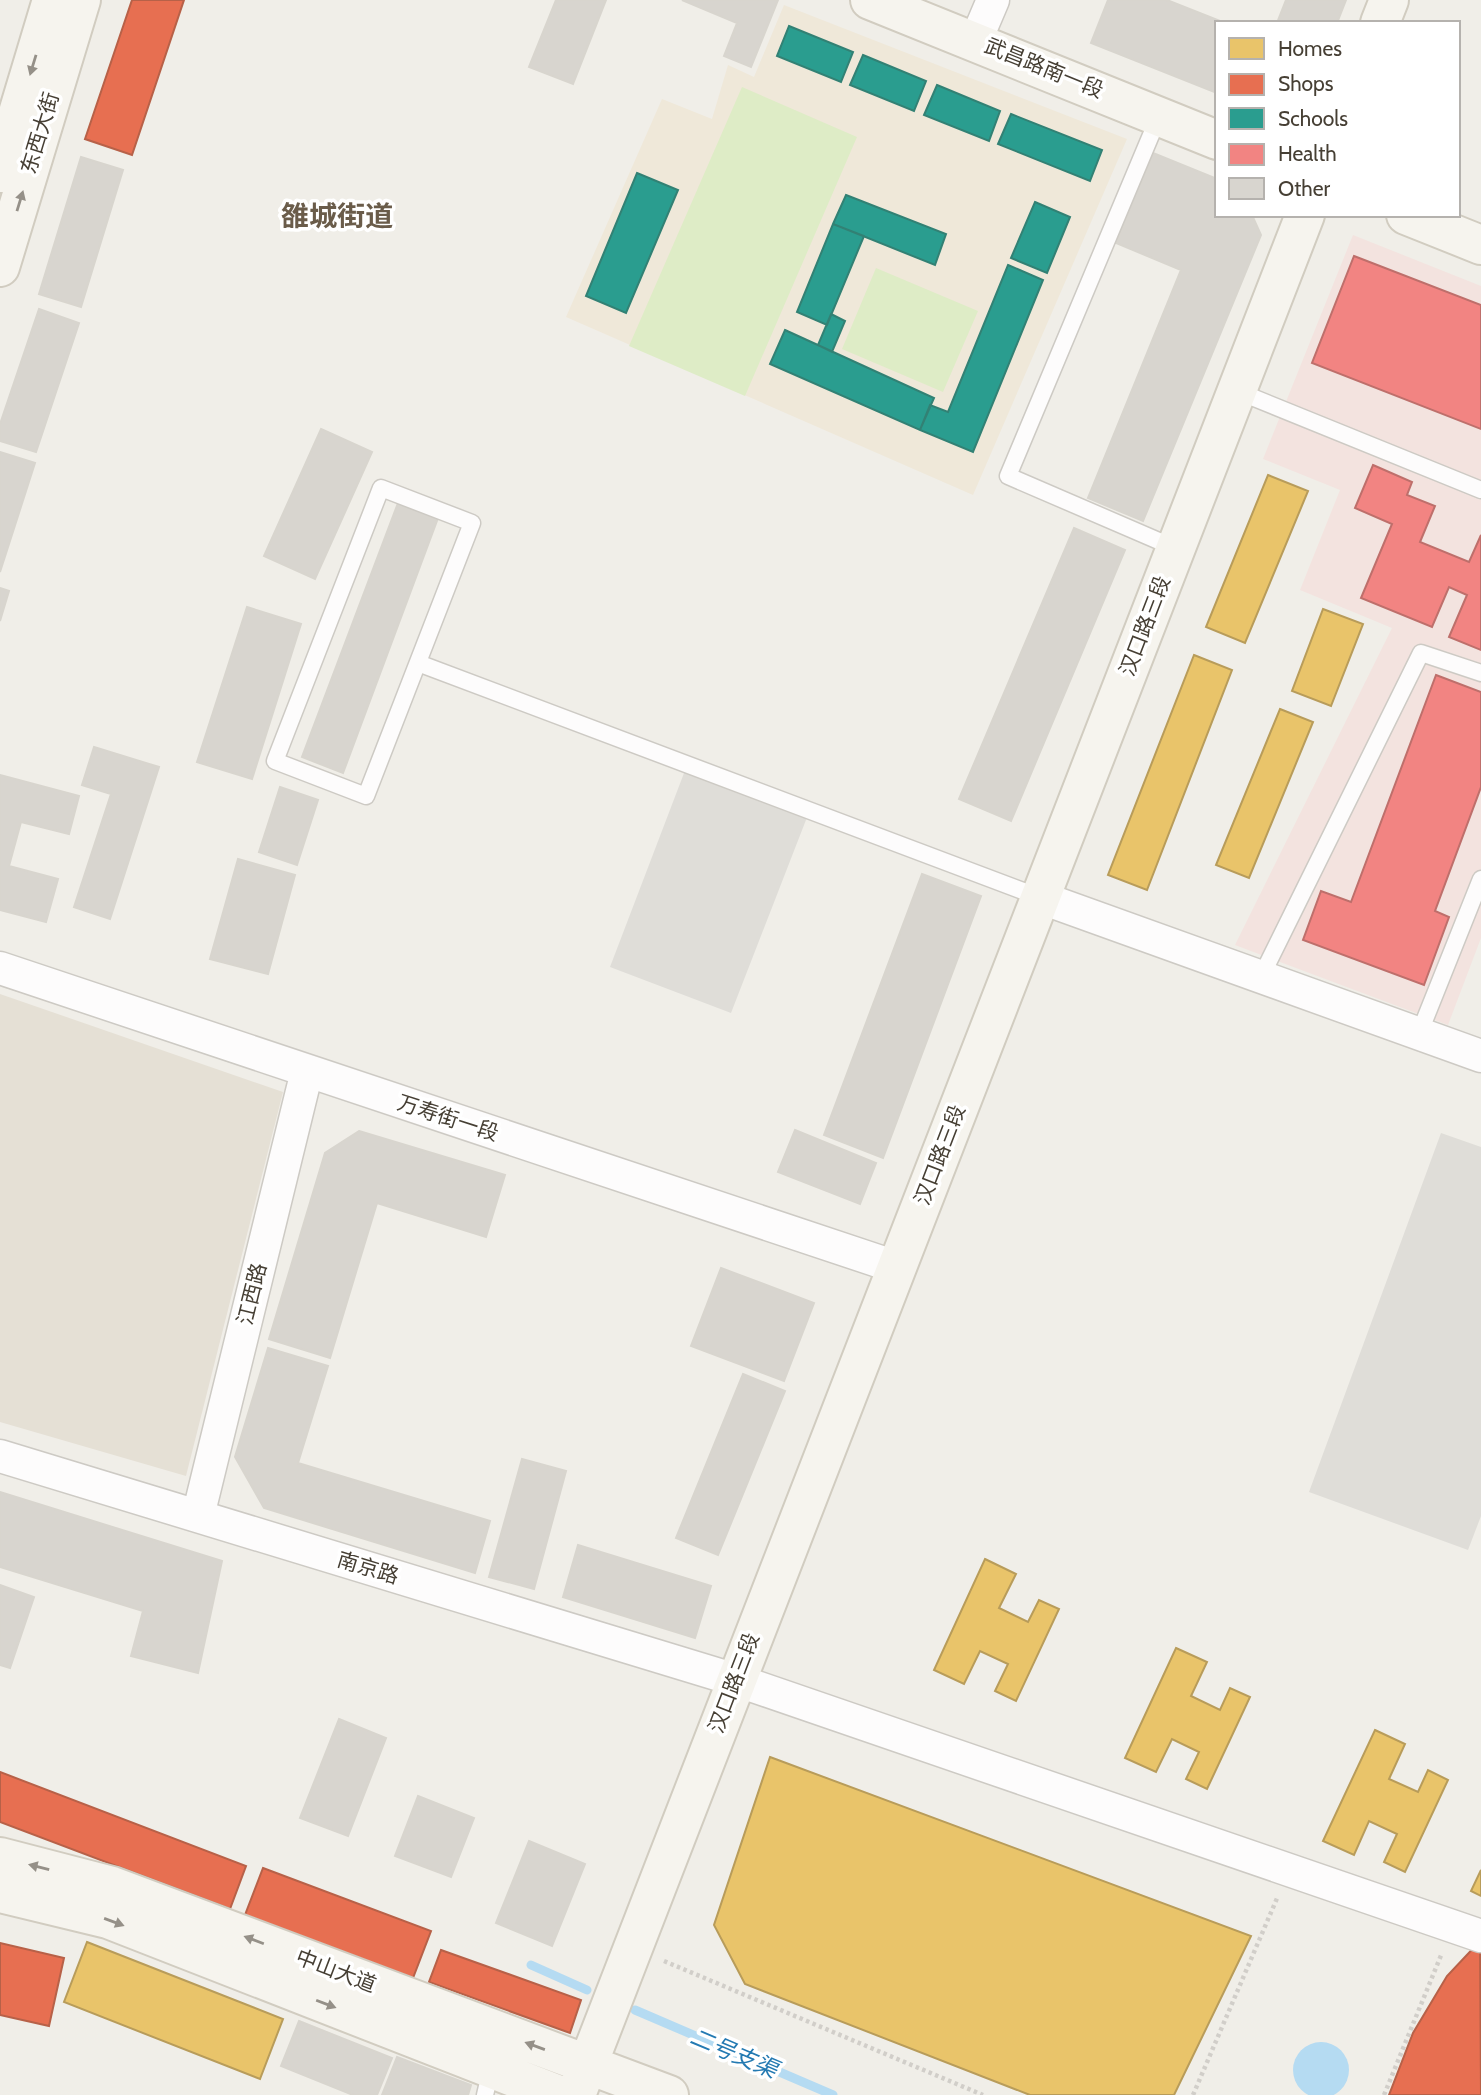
<svg xmlns="http://www.w3.org/2000/svg" width="1481" height="2095" viewBox="0 0 1481 2095" font-family="Cabin,'Noto Sans SC',sans-serif">
  <rect width="100%" height="100%" fill="#f0eee8"/>
  <path fill="#e5e0d5" d="M0 994 283 1092 186 1476 0 1422Z"/>
  <path fill="#efe8d9" d="M784 5 1127 139 973 495 566 317 662 99 712 119 728 65 754 77Z"/>
  <path fill="#f3e3df" d="M1353 235 1481 286V938L1448 1025 1235 945 1392 628 1300 590 1340 490 1263 459Z"/>
  <path fill="#deecc6" d="M742 87 857 137 745 396 629 346Z
    M876 268 978 311 943 392 842 349Z"/>
  <path fill="#dfddd8" d="M689 760 811 807 731 1013 610 967Z
    M1441 1133 1481 1147V1516L1468 1550 1309 1492Z"/>
  <path fill="#b5dbf2" d="M1293 2070a28 28 0 1 1 56 0a28 28 0 1 1-56 0Z"/>
  <path fill="#e9c46a" stroke="#b89c5a" stroke-width="2" d="M1268 475 1308 491 1245 643 1206 627Z
    M1323 609 1363 624 1331 706 1292 691Z
    M1194 655 1232 670 1147 890 1108 875Z
    M1280 709 1313 722 1249 878 1216 865Z
    M985 1559 1016 1574 999 1608 1028 1622 1039 1600 1059 1609 1016 1701 995 1691 1008 1664 980 1651 964 1684 934 1670Z
    M1176 1648 1207 1662 1191 1696 1220 1710 1230 1688 1250 1697 1207 1789 1186 1779 1199 1752 1172 1739 1156 1772 1125 1758Z
    M1375 1730 1405 1744 1389 1779 1418 1792 1428 1770 1448 1780 1405 1872 1384 1862 1397 1834 1369 1821 1354 1855 1323 1841Z
    M770 1757 1251 1936 1174 2095H1030L745 1984 714 1925Z
    M1481 1870V1896L1471 1891Z
    M87 1942 283 2019 260 2079 64 2002Z"/>
  <path fill="#e76f51" stroke="#b76148" stroke-width="2" d="M132 0H184L132 155 85 139Z
    M0 1772 246 1866 230 1909 0 1822Z
    M263 1868 431 1931 413 1978 245 1915Z
    M1480 1941 1481 2095H1389L1413 2033 1447 1976Z
    M0 1943 64 1958 49 2026 0 2015Z
    M441 1950 581 2000 570 2033 429 1982Z"/>
  <path fill="#2a9d8f" stroke="#328174" stroke-width="2" d="M789 26 853 52 841 82 777 56Z
    M863 55 926 81 914 111 850 85Z
    M937 85 1000 111 989 141 924 115Z
    M1011 114 1102 150 1090 181 998 144Z
    M637 173 678 190 626 313 586 296Z
    M846 195 946 234 935 265 833 224Z
    M1035 202 1070 217 1047 273 1011 258Z
    M833 224 864 236 827 325 797 312Z
    M1008 265 1043 280 973 452 920 430 930 405 948 412Z
    M831 314 845 321 832 352 818 345Z
    M785 330 934 398 920 430 770 364Z"/>
  <path fill="#f28482" stroke="#be6f6b" stroke-width="2" d="M1354 256 1481 305V429L1312 363Z
    M1373 465 1412 482 1407 495 1435 506 1420 542 1469 562 1481 535V650L1449 637 1467 595 1449 587 1432 627 1361 598 1392 524 1355 508Z
    M1436 675 1481 692V787L1435 911 1449 917 1424 985 1303 940 1321 891 1351 902Z"/>
  <g fill="none" stroke-linecap="round" stroke-linejoin="round">
    <path stroke="#b5dbf2" stroke-width="9" d="M531 1965 587 1990
      M635 2010 833 2095"/>
  </g>
  <path fill="#d8d5cf" stroke="#d8d5ce" stroke-width="2" d="M556 0H606L573 84 529 67Z
    M682 0H778L751 67 724 56 737 23Z
    M1108 0H1167L1225 23H1217V93L1091 43Z
    M1286 0H1346L1337 23H1277Z
    M1153 153 1217 179V215H1252L1261 235 1143 521 1088 498 1181 270 1116 243Z
    M81 157 123 170 81 307 39 294Z
    M39 309 79 323 36 452 0 441V424Z
    M321 429 372 452 315 579 264 556Z
    M0 452 35 463 0 572Z
    M398 503 438 518 343 773 302 757Z
    M1074 528 1125 550 1011 821 959 799Z
    M0 588 9 591 0 621Z
    M247 607 301 624 252 779 197 762Z
    M94 747 159 767 110 919 74 907 111 794 82 785Z
    M0 775 79 796 69 834 21 822 9 866 58 879 46 922 0 910Z
    M280 787 318 800 297 865 259 852Z
    M238 859 295 875 268 974 210 959Z
    M922 874 981 896 883 1158 824 1135Z
    M795 1130 876 1163 860 1204 778 1172Z
    M359 1131 505 1175 486 1237 377 1203 330 1358 269 1339 325 1153Z
    M721 1268 814 1303 784 1381 691 1346Z
    M268 1348 328 1366 298 1463 490 1521 475 1573 264 1508 235 1457Z
    M743 1374 785 1391 718 1555 676 1538Z
    M522 1459 566 1471 534 1589 489 1577Z
    M0 1492 222 1561 198 1673 131 1656 143 1611 0 1567Z
    M578 1545 711 1586 695 1638 563 1597Z
    M0 1585 34 1597 10 1668 0 1665Z
    M339 1719 386 1738 348 1836 300 1818Z
    M418 1796 474 1818 451 1877 395 1856Z
    M529 1841 585 1864 552 1946 496 1923Z
    M299 2021 392 2058 377 2095H353L281 2066Z
    M397 2057 471 2085 468 2095H382Z"/>
  <g fill="none" stroke-linecap="round" stroke-linejoin="round">
    <defs>
      <path id="lane" d="M1159 116 1008 476 1175 548
        M1237 391 1481 490
        M381 488 472 523 366 796 275 761Z
        M418 663 1039 897
        M1261 977 1421 653 1481 673
        M1419 1034 1481 879
        M485 2095 491 2069"/>
      <path id="street" d="M976 40 993 0
        M1039 897 1481 1056
        M0 968 896 1267
        M0 1456 736 1680 1481 1936
        M198 1516 307 1071"/>
      <path id="secondary" d="M870 0 1217 140
        M1380 23 1389 0
        M0 173 52 0
        M1406 215 1481 245
        M0 267 81 0
        M0 1857 112 1886 669 2095
        M0 1893 108 1919 559 2095
        M576 2095 1305 215"/>
    </defs>
    <use href="#lane" stroke="#cdcac4" stroke-width="19"/>
    <use href="#street" stroke="#cdcac4" stroke-width="35"/>
    <use href="#secondary" stroke="#d1ccc0" stroke-width="42"/>
    <path stroke="#d1cec9" stroke-width="4.5" stroke-dasharray="3.5 3.5" stroke-linecap="butt" d="M664 1961 983 2095
      M1193 2095 1278 1896
      M1384 2095 1442 1953"/>
    <use href="#lane" stroke="#fdfcfc" stroke-width="16"/>
    <use href="#street" stroke="#fdfcfc" stroke-width="32"/>
    <use href="#secondary" stroke="#f6f4ee" stroke-width="38"/>
  </g>
  <defs><path id="oneway-solid" d="M-6-.8H1V-3.2L6.5 0L1 3.2V.8H-6Z" transform="scale(1.75)"/></defs>
  <g fill="#959088">
    <use href="#oneway-solid" transform="translate(33 65) rotate(107)"/>
    <use href="#oneway-solid" transform="translate(20 201) rotate(-73)"/>
    <use href="#oneway-solid" transform="translate(39 1867) rotate(-166)"/>
    <use href="#oneway-solid" transform="translate(114 1922) rotate(20)"/>
    <use href="#oneway-solid" transform="translate(254 1940) rotate(-159)"/>
    <use href="#oneway-solid" transform="translate(326 2004) rotate(21)"/>
    <use href="#oneway-solid" transform="translate(535 2046) rotate(-160)"/>
  </g>
  <g text-anchor="middle" stroke-width="7" stroke-linejoin="round" paint-order="stroke">
    <g font-size="21" fill="#463f34" stroke="#fff">
      <text transform="translate(1044 68) rotate(22)" y="7">武昌路南一段</text>
      <text transform="translate(40 133) rotate(-73)" y="7">东西大街</text>
      <text transform="translate(1145 626) rotate(-69)" y="7">汉口路三段</text>
      <text transform="translate(448 1118) rotate(18)" y="7">万寿街一段</text>
      <text transform="translate(940 1155) rotate(-69)" y="7">汉口路三段</text>
      <text transform="translate(252 1294) rotate(-76)" y="7">江西路</text>
      <text transform="translate(368 1568) rotate(17)" y="7">南京路</text>
      <text transform="translate(734 1683) rotate(-69)" y="7">汉口路三段</text>
      <text transform="translate(336 1971) rotate(21)" y="7">中山大道</text>
    </g>
    <g font-size="23" font-style="italic" fill="#247ab2" stroke="#fff">
      <text transform="translate(734 2053) rotate(23)" y="8">二号支渠</text>
    </g>
    <g font-size="28" font-weight="bold" fill="#6a5c4a" stroke="#fff">
      <text x="337" y="226">雒城街道</text>
    </g>
  </g>
  <rect x="1215" y="21" width="245" height="196" fill="#ffffff" stroke="#b5b2ae" stroke-width="2"/>
  <rect x="1229" y="38" width="35" height="21" fill="#e9c46a" stroke="#b5b2ae" stroke-width="2"/>
  <text x="1278" y="56" font-size="21" fill="#463f34">Homes</text>
  <rect x="1229" y="74" width="35" height="21" fill="#e76f51" stroke="#b5b2ae" stroke-width="2"/>
  <text x="1278" y="91" font-size="21" fill="#463f34">Shops</text>
  <rect x="1229" y="108" width="35" height="21" fill="#2a9d8f" stroke="#b5b2ae" stroke-width="2"/>
  <text x="1278" y="126" font-size="21" fill="#463f34">Schools</text>
  <rect x="1229" y="144" width="35" height="21" fill="#f28482" stroke="#b5b2ae" stroke-width="2"/>
  <text x="1278" y="161" font-size="21" fill="#463f34">Health</text>
  <rect x="1229" y="178" width="35" height="21" fill="#d8d5cf" stroke="#b5b2ae" stroke-width="2"/>
  <text x="1278" y="196" font-size="21" fill="#463f34">Other</text>
</svg>
